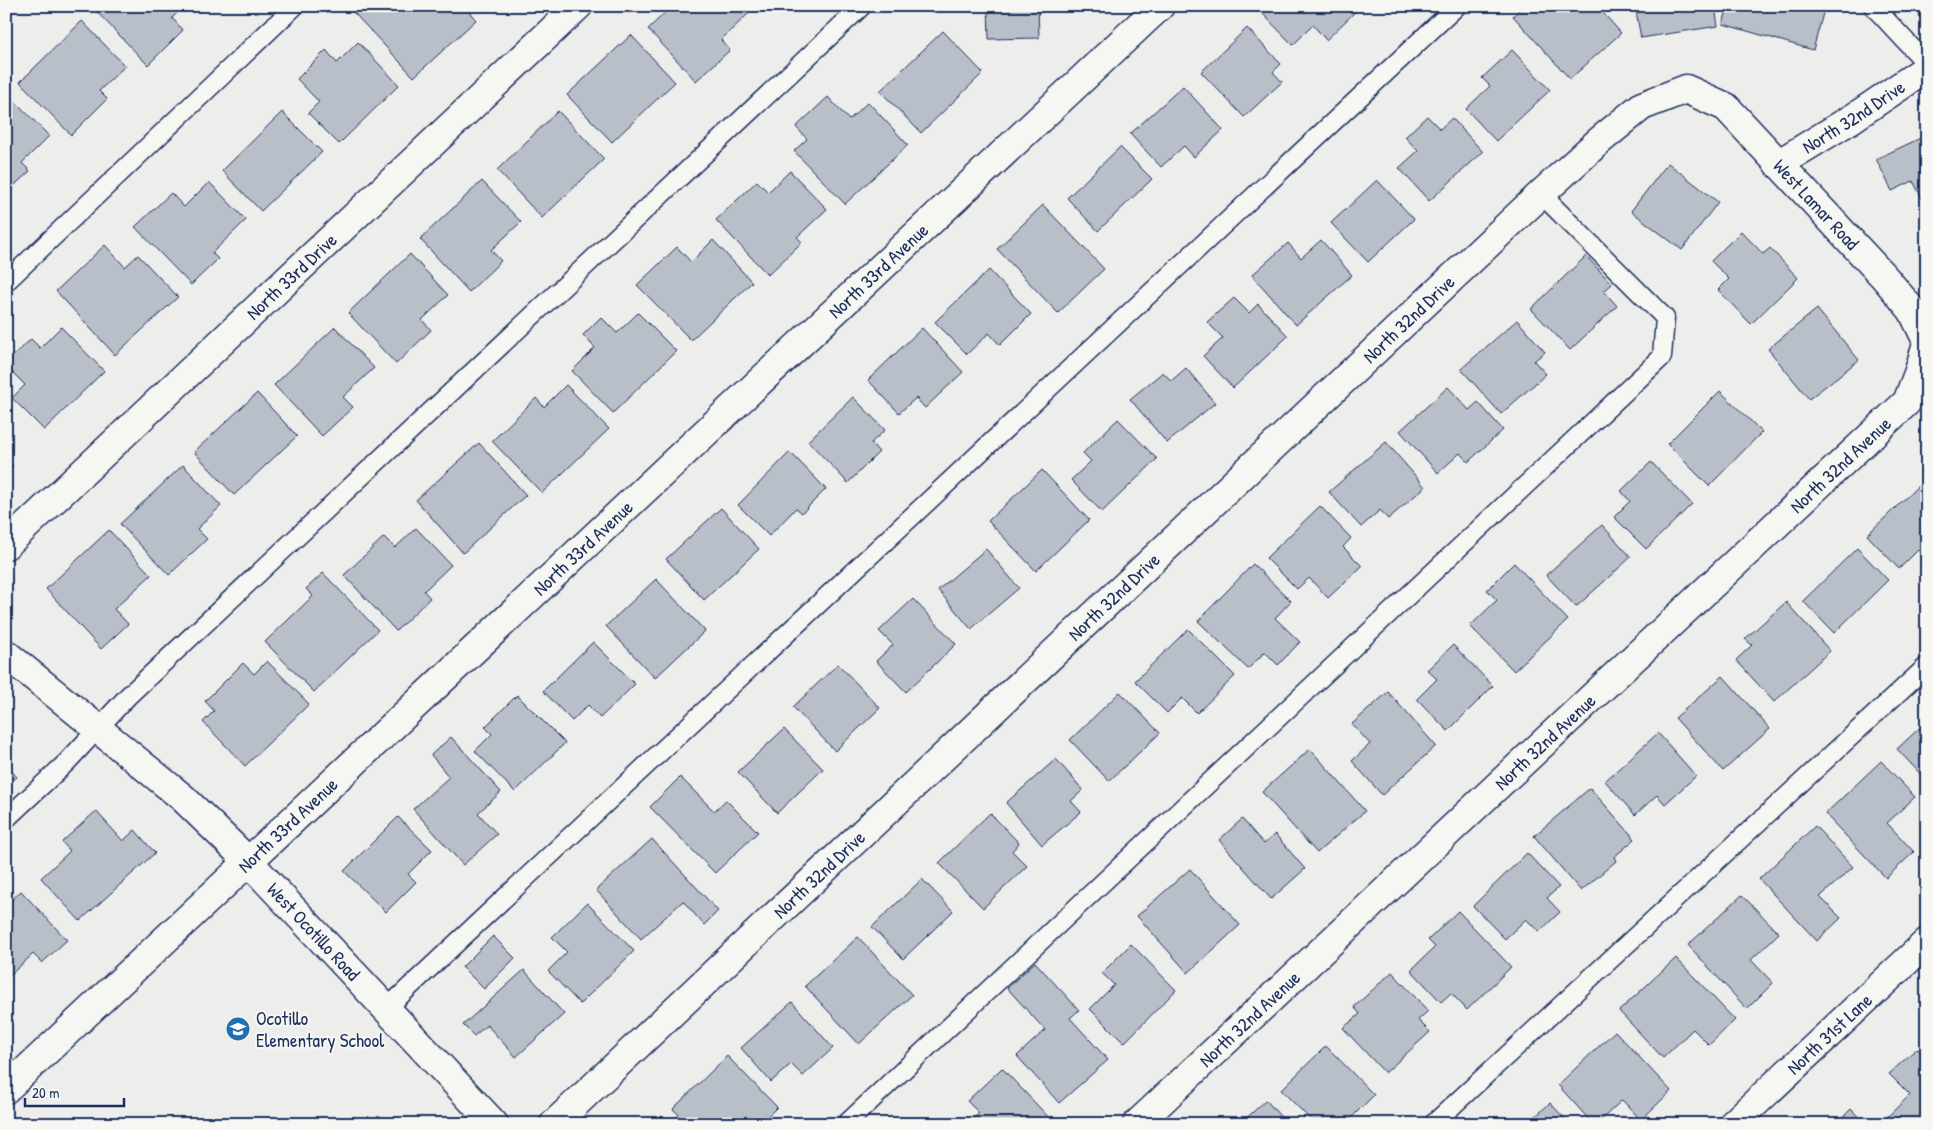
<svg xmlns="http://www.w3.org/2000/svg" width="1933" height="1130" viewBox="0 0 1933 1130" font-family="'Patrick Hand',sans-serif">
  <rect width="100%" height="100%" fill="#edeeec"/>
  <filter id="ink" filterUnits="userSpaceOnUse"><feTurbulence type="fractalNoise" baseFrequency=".02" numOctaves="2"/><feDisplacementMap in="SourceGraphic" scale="10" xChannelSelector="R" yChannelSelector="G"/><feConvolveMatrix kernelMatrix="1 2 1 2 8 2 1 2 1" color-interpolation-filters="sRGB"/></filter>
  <g filter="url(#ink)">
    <path fill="#b9bfc8" stroke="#1b2f5e" d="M98 6H184L172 18 183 30 148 65 95 10Z
      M361 6H464L476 20 414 77 354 13Z
      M672 6H743L749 13 721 40 730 50 696 81 648 29Z
      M768 6H778L773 11Z
      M973 6H1038L1039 38 989 39 988 7Z
      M1268 6H1355L1358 9 1326 40 1313 25 1293 45 1261 12Z
      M1523 6H1597L1621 33 1570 79 1513 16Z
      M1635 6H1715L1718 26 1641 38Z
      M1728 6H1825L1813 50 1723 24Z
      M82 21 125 66 99 91 107 99 71 135 20 82Z
      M1247 28 1281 64 1273 72 1282 82 1244 117 1201 72Z
      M943 31 983 73 921 133 880 91Z
      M631 35 675 82 612 142 567 95Z
      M358 42 399 85 339 144 308 113 319 102 297 79 326 50 337 63Z
      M1512 50 1550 90 1496 141 1466 109 1490 86 1482 78Z
      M1183 86 1223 130 1194 157 1184 146 1161 167 1130 134Z
      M9 95 49 136 22 163 30 171 6 193V98Z
      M828 97 849 120 868 102 908 145 845 204 794 151 807 139 796 127Z
      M558 111 604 159 542 218 497 170Z
      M282 112 322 152 261 211 222 171Z
      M1427 116 1440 129 1452 118 1483 152 1429 201 1399 168 1418 151 1405 137Z
      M1927 135V208L1913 181 1892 191 1876 159Z
      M1120 147 1152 179 1098 231 1067 198Z
      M1668 163 1718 202 1682 250 1631 211Z
      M790 171 827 209 797 237 802 242 768 275 716 220 757 181 768 192Z
      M1377 180 1414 219 1368 262 1331 223Z
      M482 181 521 222 491 250 501 261 469 292 420 239Z
      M209 182 246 220 212 253 218 259 191 285 135 227 171 193 184 207Z
      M1043 205 1104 269 1058 313 997 249Z
      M1741 231 1763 254 1770 248 1798 278 1751 324 1718 290 1729 279 1711 261Z
      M713 240 752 282 691 340 637 285 677 247 691 262Z
      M1321 240 1352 275 1296 325 1252 275 1288 243 1301 258Z
      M105 245 125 267 138 255 178 297 115 355 56 291Z
      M410 254 448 295 422 320 431 330 396 364 348 313Z
      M1586 256 1612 284 1604 291 1617 306 1570 350 1531 309Z
      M989 270 1031 314 1000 345 989 333 967 354 935 322Z
      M1234 298 1249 313 1258 304 1288 336 1233 388 1203 356 1223 338 1207 322Z
      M1817 309 1859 360 1809 399 1768 349Z
      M638 313 676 351 613 413 572 371 595 348 583 335 601 317 617 333Z
      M1517 320 1545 352 1534 361 1546 374 1501 414 1461 369Z
      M61 327 104 371 44 430 12 398 25 385 6 366V363L31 339 40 348Z
      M335 327 374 368 343 397 353 407 322 436 274 385Z
      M922 328 963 372 925 408 916 398 899 413 868 380Z
      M1186 368 1215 403 1167 443 1130 399 1163 372 1171 381Z
      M566 385 609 429 542 493 492 441 536 398 544 407Z
      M1448 387 1469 410 1478 402 1503 430 1468 462 1460 453 1438 473 1400 431Z
      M1720 391 1762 432 1709 486 1667 444Z
      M257 393 297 436 234 495 194 452Z
      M853 397 885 430 871 443 879 452 848 483 808 441Z
      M1118 419 1157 459 1102 512 1071 480 1091 461 1083 453Z
      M1386 442 1425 487 1388 519 1380 510 1361 527 1329 492Z
      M479 443 526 495 463 553 416 500Z
      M790 452 826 489 802 513 796 508 769 536 738 505Z
      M6 459 13 466 6 472Z
      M1651 462 1692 504 1646 549 1614 517 1630 501 1621 491Z
      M183 465 221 506 197 529 207 539 169 575 120 524Z
      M1042 470 1089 520 1036 571 988 521Z
      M1920 484 1927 491V559L1918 550 1899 569 1867 535Z
      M1320 506 1351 538 1343 547 1362 566 1328 598 1309 578 1297 589 1266 558Z
      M721 508 759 549 704 600 666 559Z
      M1602 525 1631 557 1576 607 1546 575Z
      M416 528 451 565 424 591 430 598 396 631 344 575 384 537 395 548Z
      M109 530 151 575 114 609 128 624 101 649 46 589Z
      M1857 548 1888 580 1834 633 1803 601Z
      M986 549 1019 588 971 629 938 590Z
      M1514 563 1568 620 1514 671 1470 626 1497 600 1487 590Z
      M1253 564 1291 601 1275 618 1300 642 1278 665 1265 652 1248 669 1198 621Z
      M323 573 378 630 314 692 265 642 313 596 306 589Z
      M656 579 705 631 655 678 606 626Z
      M913 599 956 644 906 692 876 661 893 645 879 631Z
      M1786 602 1830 651 1774 702 1736 660 1752 645 1745 639Z
      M1188 629 1235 676 1197 713 1182 698 1167 713 1135 681Z
      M593 642 635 684 600 718 588 705 572 721 543 691Z
      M1453 645 1493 686 1448 731 1417 699 1437 679 1427 670Z
      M267 661 309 704 245 766 203 722 214 711 205 701 243 663 254 674Z
      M838 664 880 708 835 751 793 707Z
      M1723 676 1770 729 1723 771 1675 718Z
      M1120 692 1160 733 1109 781 1070 740Z
      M1388 692 1436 746 1382 795 1352 761 1370 744 1352 724Z
      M517 695 565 743 515 792 475 751 492 734 485 727Z
      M1927 721V781L1897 749Z
      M784 729 823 769 777 813 738 772Z
      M1658 733 1696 776 1665 804 1657 795 1635 815 1605 781Z
      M451 737 501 792 478 813 497 834 463 865 413 809 449 777 431 755Z
      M1310 749 1365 811 1317 853 1262 792Z
      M1056 759 1083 790 1071 801 1081 812 1042 845 1006 803Z
      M1881 761 1915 797 1887 823 1914 852 1886 878 1825 814Z
      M6 765 17 777 6 787Z
      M680 777 714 811 726 800 758 832 715 873 650 807Z
      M1590 788 1635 839 1614 857 1616 861 1581 891 1534 836Z
      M96 811 123 841 135 830 155 853 80 921 41 878 70 851 62 842Z
      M990 813 1019 843 1012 851 1027 866 983 908 939 863Z
      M398 817 432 850 408 874 416 882 386 912 344 871Z
      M1242 819 1264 844 1275 834 1305 869 1271 899 1219 840Z
      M1815 826 1853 867 1820 897 1841 918 1817 941 1759 879Z
      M652 839 718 911 704 925 683 901 641 939 596 890Z
      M1527 853 1559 887 1547 898 1560 912 1539 932 1526 919 1505 939 1473 906Z
      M1190 869 1240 925 1188 973 1137 916Z
      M922 879 953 911 903 959 872 927Z
      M21 891 67 940 42 963 33 954 6 979V905Z
      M1742 895 1779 933 1751 960 1773 983 1747 1009 1688 945Z
      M587 903 634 951 580 1004 548 971 567 952 552 937Z
      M1458 911 1511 967 1467 1010 1451 993 1441 1002 1411 970 1435 947 1428 940Z
      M493 936 515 958 484 989 462 967Z
      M858 937 912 995 859 1044 805 986Z
      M1131 944 1176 990 1124 1043 1090 1009 1114 985 1102 973Z
      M1676 958 1735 1020 1709 1045 1693 1029 1663 1058 1619 1011Z
      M1035 962 1079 1010 1070 1018 1108 1060 1059 1103 1017 1056 1045 1030 1007 988Z
      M524 970 564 1014 516 1057 487 1025 474 1036 463 1025Z
      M1392 972 1428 1011 1418 1020 1430 1032 1385 1073 1343 1028 1360 1014 1354 1007Z
      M792 1002 833 1048 803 1076 791 1064 771 1082 741 1048Z
      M1615 1031 1671 1091 1641 1120 1622 1100 1597 1124H1593L1558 1085Z
      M1326 1046 1374 1095 1345 1124H1315L1281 1090Z
      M1917 1048 1927 1058V1124H1887L1884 1120 1910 1095 1889 1074Z
      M727 1056 777 1107 760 1124H688L673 1109Z
      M1002 1068 1055 1124H969L979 1113 967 1101Z
      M1266 1100 1287 1124H1240Z
      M1550 1103 1570 1124H1527Z
      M1851 1109 1865 1124H1836Z"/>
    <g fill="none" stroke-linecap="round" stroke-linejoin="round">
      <defs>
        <path id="lane" d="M1873 6 1927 64
          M6 282 295 6
          M6 819 67 762 128 696 862 6
          M386 1009 1457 6
          M846 1124 1662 357 1665 318 1541 194
          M1433 1124 1927 666"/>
        <g id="street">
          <path id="s1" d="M1778 164 1853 118 1927 68"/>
          <path id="s2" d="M6 545 578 6"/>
          <path id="s3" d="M6 654 183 798 249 862 494 1124"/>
          <path id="s4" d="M6 1089 1160 6"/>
          <path id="s5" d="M554 1124 1541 194 1598 142 1642 106 1686 89 1726 107 1885 278 1912 310 1927 341"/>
          <path id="s6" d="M1137 1124 1907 402 1919 371 1927 343"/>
          <path id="s7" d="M1733 1124 1927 942"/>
        </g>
      </defs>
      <use href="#lane" stroke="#1b2f5e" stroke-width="21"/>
      <use href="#street" stroke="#1b2f5e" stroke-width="31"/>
      <use href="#lane" stroke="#f6f6f2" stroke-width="18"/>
      <use href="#street" stroke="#f6f6f2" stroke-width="28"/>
    </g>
  </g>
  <defs>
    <symbol id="school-disc" viewBox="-11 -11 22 22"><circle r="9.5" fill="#1f6fb2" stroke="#f6f6f2"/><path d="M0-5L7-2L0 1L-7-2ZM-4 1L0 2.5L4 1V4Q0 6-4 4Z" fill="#fff"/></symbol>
  </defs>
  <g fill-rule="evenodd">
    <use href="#school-disc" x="224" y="1015" width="28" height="28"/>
  </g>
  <g text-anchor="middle" stroke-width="4" stroke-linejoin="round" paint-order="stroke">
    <g font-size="19" fill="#1b2f5e" stroke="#f6f6f2">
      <text dy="7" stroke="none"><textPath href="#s1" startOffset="89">North 32nd Drive</textPath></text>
      <text dy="7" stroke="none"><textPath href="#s5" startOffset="1714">West Lamar Road</textPath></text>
      <text dy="7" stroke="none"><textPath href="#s4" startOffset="1196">North 33rd Avenue</textPath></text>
      <text dy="7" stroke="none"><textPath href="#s2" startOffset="392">North 33rd Drive</textPath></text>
      <text dy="7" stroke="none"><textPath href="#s5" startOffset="1174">North 32nd Drive</textPath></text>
      <text dy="7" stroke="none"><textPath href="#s6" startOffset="964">North 32nd Avenue</textPath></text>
      <text dy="7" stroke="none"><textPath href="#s4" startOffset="791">North 33rd Avenue</textPath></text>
      <text dy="7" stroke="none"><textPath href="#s5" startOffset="769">North 32nd Drive</textPath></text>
      <text dy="7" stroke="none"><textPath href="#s6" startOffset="559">North 32nd Avenue</textPath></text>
      <text dy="7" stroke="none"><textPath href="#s4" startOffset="386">North 33rd Avenue</textPath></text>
      <text dy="7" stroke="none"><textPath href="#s5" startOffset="364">North 32nd Drive</textPath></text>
      <text dy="7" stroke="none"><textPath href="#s3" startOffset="415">West Ocotillo Road</textPath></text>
      <text dy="7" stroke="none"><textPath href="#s6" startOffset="154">North 32nd Avenue</textPath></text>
      <text dy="7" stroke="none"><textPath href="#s7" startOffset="132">North 31st Lane</textPath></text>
    </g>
    <g font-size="19" fill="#1b2f5e" stroke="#f6f6f2" text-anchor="start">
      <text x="256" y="1025">Ocotillo<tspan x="256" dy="22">Elementary School</tspan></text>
    </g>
  </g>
  <rect width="1933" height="1130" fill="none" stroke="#f6f6f2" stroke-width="25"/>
  <rect x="12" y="12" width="1908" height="1105" fill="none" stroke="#1b2f5e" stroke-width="2" filter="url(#ink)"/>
  <path d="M25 1098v8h99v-8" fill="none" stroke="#1b2f5e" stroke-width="2.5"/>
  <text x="32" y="1098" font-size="15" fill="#1b2f5e" stroke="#f6f6f2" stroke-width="4" paint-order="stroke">20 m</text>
</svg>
